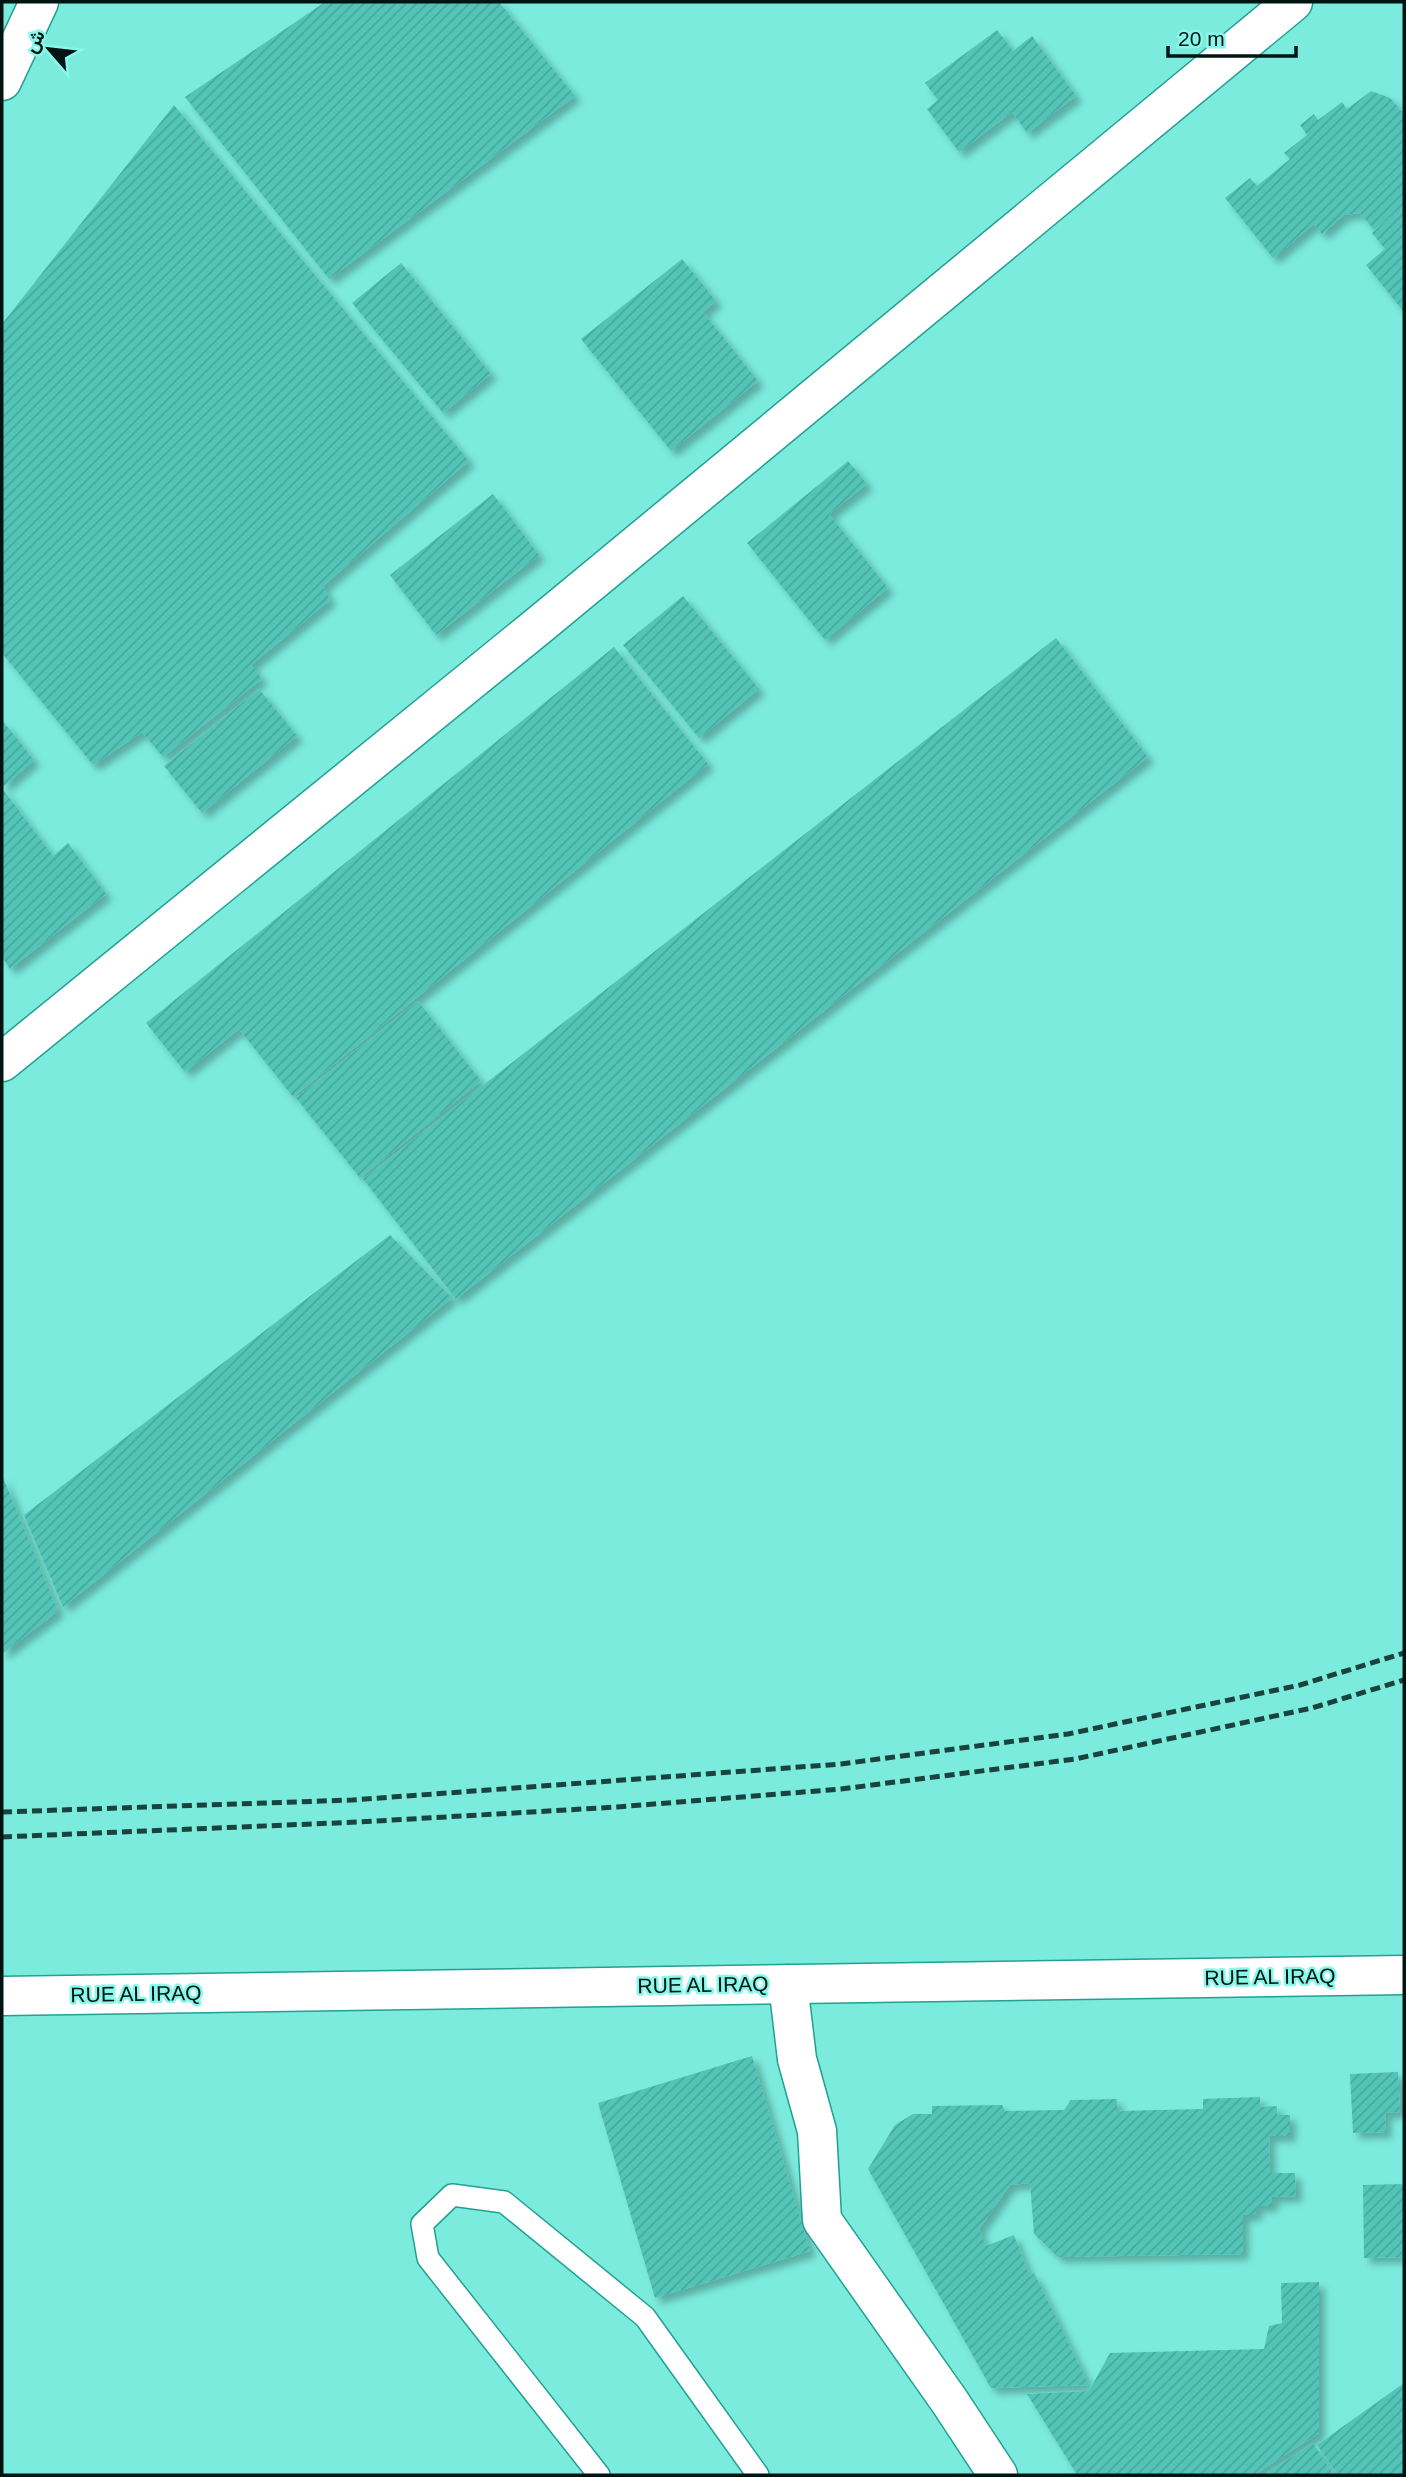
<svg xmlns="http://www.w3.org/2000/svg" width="1406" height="2477" viewBox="0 0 1406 2477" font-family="Helvetica,Vazirmatn,sans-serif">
  <defs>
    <pattern id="building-hatch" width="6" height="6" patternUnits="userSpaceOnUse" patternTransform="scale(1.75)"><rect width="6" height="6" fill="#53c5b8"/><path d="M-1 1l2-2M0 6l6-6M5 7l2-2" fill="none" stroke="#47a89d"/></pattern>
    <filter id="shadow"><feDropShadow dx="6" dy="6" stdDeviation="3.5" flood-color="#0004"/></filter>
  </defs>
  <rect width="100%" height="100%" fill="#7bebdd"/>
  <path fill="url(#building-hatch)" filter="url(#shadow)" d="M325 2H499L575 96 329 279 185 97Z
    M997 30 1013 51 1032 36 1076 96 1027 133 1012 112 959 152 927 109 938 100 925 83Z
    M1371 91 1390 98 1404 114V205L1374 230 1360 213 1344 215 1322 234 1314 224 1273 258 1225 198 1250 178 1257 186 1290 159 1284 153 1307 135 1300 125 1314 114 1318 120 1342 102 1347 109Z
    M174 105 469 461 323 586 330 600 251 665 262 679 163 757 142 732 93 765 2 653V324Z
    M1404 207V312L1366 265 1385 249 1372 233Z
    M682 259 716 301 703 312 758 381 671 451 581 339Z
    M401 263 491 374 443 413 352 303Z
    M848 461 867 484 829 514 888 588 825 640 747 543Z
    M493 494 539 555 436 635 390 575Z
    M683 596 759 689 699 738 623 645Z
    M1056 638 1148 757 456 1299 363 1179Z
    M614 647 708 764 293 1097 239 1029 185 1072 146 1023Z
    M259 689 297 736 202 813 164 766Z
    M2 720 34 760 2 788 53 856 68 843 106 894 10 969 2 957Z
    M418 1001 481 1081 360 1178 296 1098Z
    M390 1235 452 1298 63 1607 24 1515Z
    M2 1475 58 1611 2 1654Z
    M752 2056 810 2251 655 2298 598 2103Z
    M1398 2072 1400 2112 1385 2113 1386 2132 1353 2133 1350 2074Z
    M1260 2097V2107L1277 2106V2115H1290V2136H1269L1270 2173H1295L1296 2196 1272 2197V2206H1256V2215H1243V2254L1058 2257 1034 2234 1030 2183 1010 2185 979 2229 986 2246 1014 2235 1030 2277 1034 2273 1089 2385 991 2388 868 2169 895 2125 913 2114H932V2106L1002 2105 1005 2111 1064 2110 1071 2100 1117 2099V2111L1203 2109V2099Z
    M1404 2184V2257L1364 2258 1363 2185Z
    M1319 2282V2433L1254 2475H1077L1027 2394 1089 2391 1110 2353 1264 2349 1269 2326 1282 2323 1281 2283Z
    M1404 2383V2475H1338L1317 2445Z
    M1313 2443 1334 2475H1264Z"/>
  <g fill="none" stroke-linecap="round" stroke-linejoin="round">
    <defs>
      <path id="lane" d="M599 2475 428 2258 422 2224 452 2195 504 2202 645 2317 758 2475"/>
      <path id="street" d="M2 1062 543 622 1293 2
        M788 1984 797 2059 817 2131 822 2220 950 2402 998 2475"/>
      <path id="secondary" d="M2 81 39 2
        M2 1996 1404 1975"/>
    </defs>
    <use href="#lane" stroke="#22a094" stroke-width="24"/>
    <use href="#street" stroke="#22a094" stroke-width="41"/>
    <use href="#secondary" stroke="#22a094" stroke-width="41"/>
    <use href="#lane" stroke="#fff" stroke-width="21"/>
    <use href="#street" stroke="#fff" stroke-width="38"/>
    <use href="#secondary" stroke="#fff" stroke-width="38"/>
    <path stroke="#1b433e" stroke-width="5" stroke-dasharray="10 5" stroke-linecap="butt" d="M2 1812 352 1800 841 1764 1068 1734 1300 1685 1404 1653
      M2 1837 359 1822 617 1807 841 1789 1075 1759 1312 1708 1404 1680"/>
  </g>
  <g text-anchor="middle" stroke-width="5" stroke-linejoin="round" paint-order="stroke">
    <g font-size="21" fill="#001411" stroke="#88f8ea">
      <text transform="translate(1270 1977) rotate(-1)" y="7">RUE AL IRAQ</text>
      <text transform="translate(703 1985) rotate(-1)" y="7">RUE AL IRAQ</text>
      <text transform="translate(136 1994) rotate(-1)" y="7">RUE AL IRAQ</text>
    </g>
  </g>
  <rect width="1406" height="2477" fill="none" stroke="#001411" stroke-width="7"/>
  <g transform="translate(49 49) rotate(298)" stroke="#88f8ea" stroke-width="5" paint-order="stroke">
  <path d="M0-5L12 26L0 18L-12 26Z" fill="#001411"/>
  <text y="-10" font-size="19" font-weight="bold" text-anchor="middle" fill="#001411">ش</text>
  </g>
  <path d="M1168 46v10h128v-10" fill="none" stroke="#001411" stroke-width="3.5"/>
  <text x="1178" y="46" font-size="21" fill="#001411" stroke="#88f8ea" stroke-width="5" paint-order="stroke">20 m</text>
</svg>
